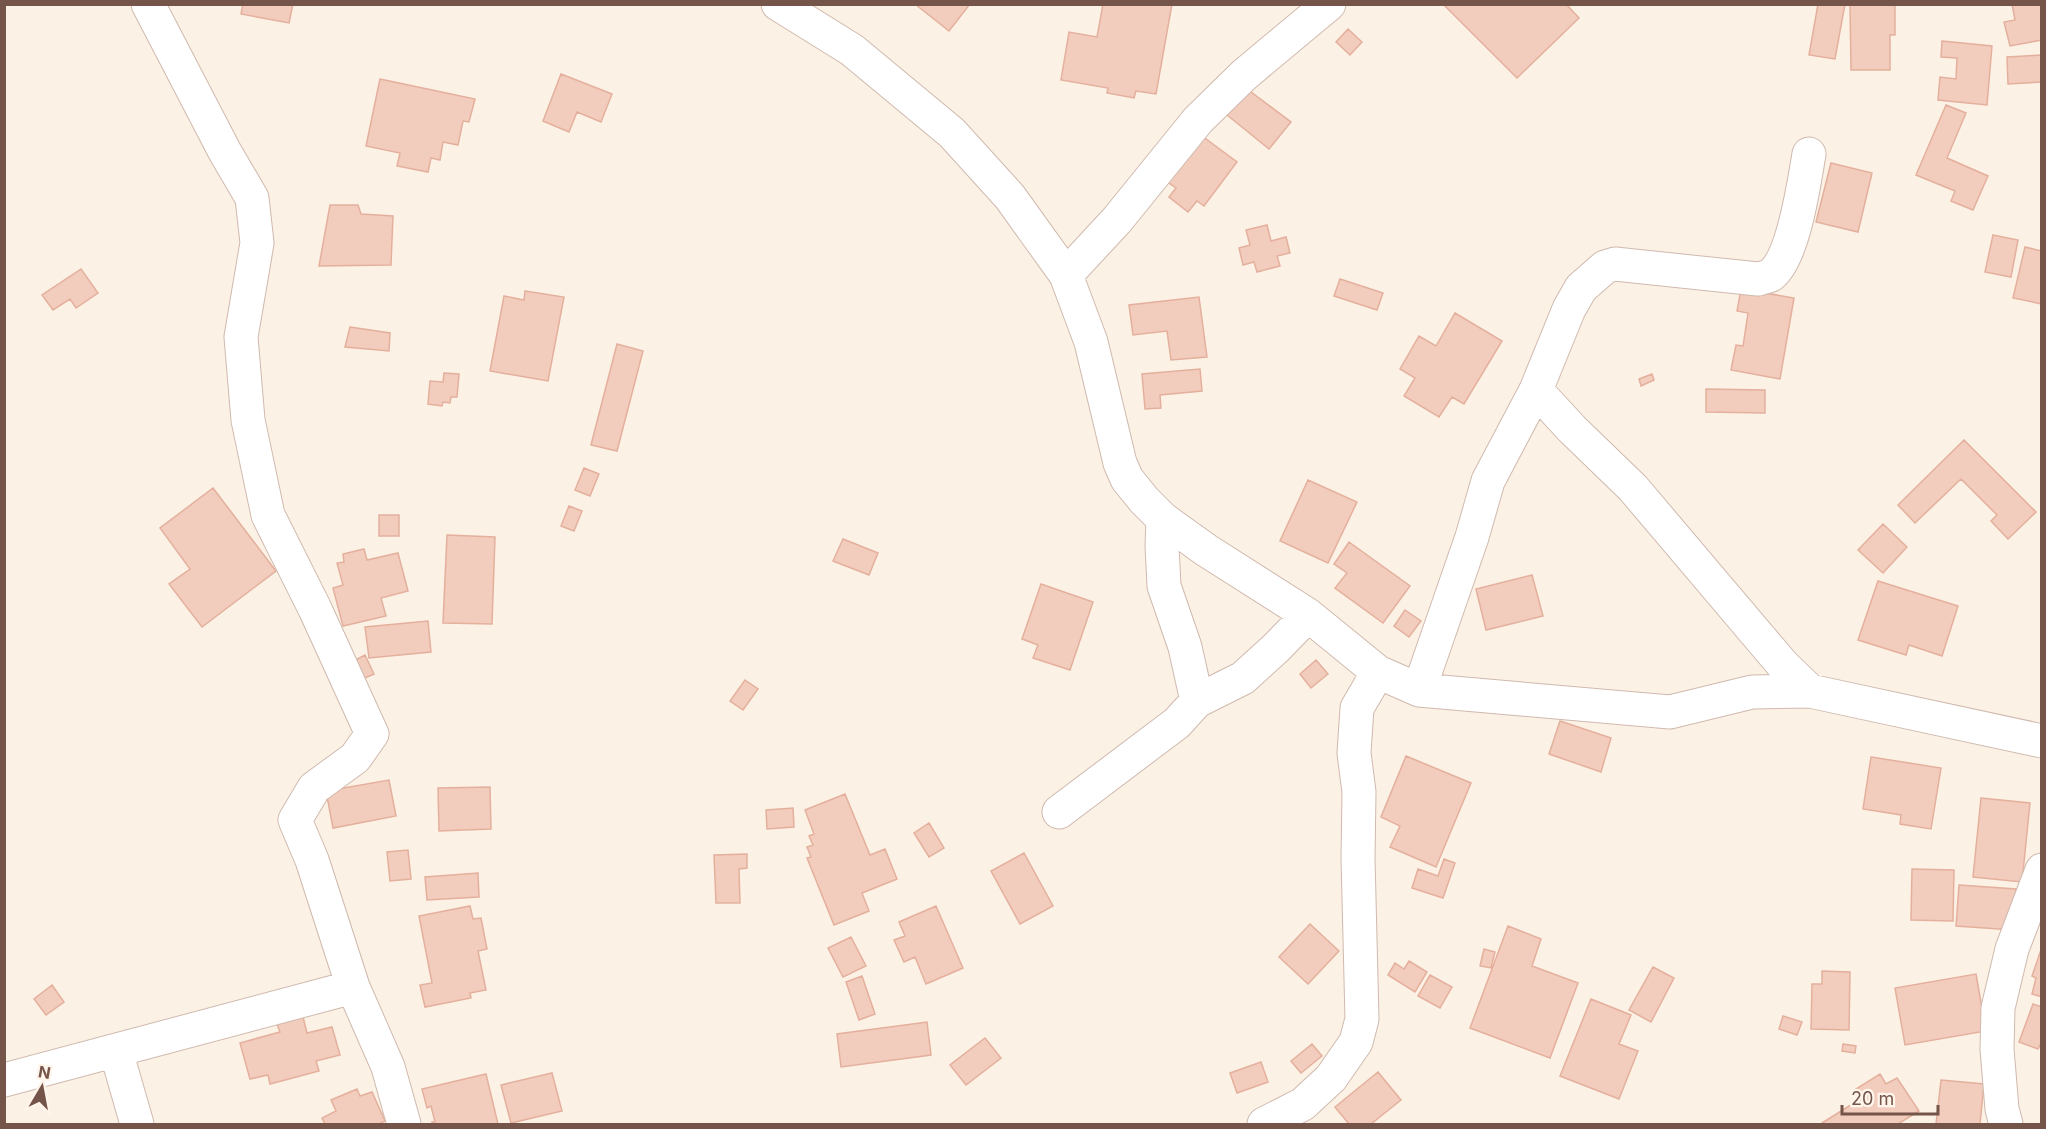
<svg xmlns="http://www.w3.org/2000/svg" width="2046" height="1129" viewBox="0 0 2046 1129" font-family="Inter,sans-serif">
  <rect width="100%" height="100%" fill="#fcf1e5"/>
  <path fill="#f2ccbc" stroke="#e4b09d" stroke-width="1.5" d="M243 4H293L289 23 241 14Z
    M915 4H970L949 31Z
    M1103 4H1172L1156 94 1136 91 1134 98 1107 93 1108 88 1061 80 1069 32 1097 37Z
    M1443 4H1566L1579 18 1517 78Z
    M1818 4H1845L1835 59 1809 55Z
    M1850 4H1895V35H1890V70H1851Z
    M2042 4V40L2010 46 2004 22 2015 20 2012 4Z
    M1348 29 1362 42 1350 55 1336 42Z
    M1942 41 1992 46 1987 105 1938 100 1940 77 1956 79 1957 58 1941 57Z
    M2042 55V82L2008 84 2007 57Z
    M561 74 612 94 601 122 577 112 569 132 543 121Z
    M380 79 475 99 469 122 463 121 458 145 443 142 440 160 431 158 428 172 397 166 400 153 366 146Z
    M1247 89 1291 122 1269 149 1227 115Z
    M1946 105 1966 113 1947 158 1988 176 1973 210 1951 201 1955 191 1916 175Z
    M1198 133 1237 162 1204 206 1197 201 1188 212 1169 197 1176 188 1163 179Z
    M1831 163 1872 173 1858 232 1816 222Z
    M330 205H358L361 214 393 216 391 265 319 266Z
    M1267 225 1271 241 1286 237 1290 253 1277 256 1280 266 1257 272 1254 262 1243 265 1239 248 1250 245 1246 230Z
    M1993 235 2018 240 2011 277 1985 272Z
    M2025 247 2042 251V304L2013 298Z
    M81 269 98 293 76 308 70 299 53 310 42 295Z
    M1340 279 1383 293 1377 310 1334 296Z
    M1741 289 1794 298 1780 379 1731 370 1736 345 1743 346 1748 313 1737 311Z
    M525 291 564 297 548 381 490 371 504 296 524 300Z
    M1199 297 1207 357 1171 360 1167 331 1133 335 1129 305Z
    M1455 313 1502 341 1464 404 1452 397 1439 417 1404 396 1415 378 1400 369 1419 336 1436 346Z
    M350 327 390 333 389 351 345 347Z
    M617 344 643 351 617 451 591 445Z
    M1200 369 1202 391 1160 395 1161 408 1145 409 1142 374Z
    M444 373 459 374 457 397H451L450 403 443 402 442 406 428 404 430 381 443 382Z
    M1652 374 1654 380 1641 386 1639 379Z
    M1706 389 1765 390V413L1706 412Z
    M1964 440 2036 512 2008 539 1991 521 1997 515 1961 479 1915 523 1898 505Z
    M584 468 599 474 590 496 575 490Z
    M1308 480 1357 502 1328 563 1280 541Z
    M213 488 276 571 202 627 169 584 190 569 160 528Z
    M569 506 582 511 574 531 561 526Z
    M379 515H399V536H379Z
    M1883 524 1907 547 1883 573 1858 550Z
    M447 535 495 537 492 624 443 623Z
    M843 539 878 553 869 575 833 561Z
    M1349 542 1410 586 1383 623 1335 588 1347 573 1334 564Z
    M364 549 367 560 398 553 408 591 381 598 386 616 343 626 333 588 343 585 337 563 344 562 343 554Z
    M1532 575 1543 616 1486 630 1476 589Z
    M1878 581 1958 606 1942 656 1909 645 1906 655 1858 640Z
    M1041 584 1093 602 1070 670 1033 658 1038 645 1022 639Z
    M1405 610 1421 621 1409 637 1394 626Z
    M428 621 431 652 369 658 365 627Z
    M365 655 374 674 360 680 351 662Z
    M1316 660 1328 674 1311 688 1300 674Z
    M745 680 758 689 743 710 730 701Z
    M1560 721 1611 738 1601 772 1549 754Z
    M1406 756 1471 783 1436 867 1390 847 1400 826 1381 817Z
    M1871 757 1941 768 1931 829 1900 824 1901 815 1863 809Z
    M389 780 396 816 333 828 326 791Z
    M490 787 491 829 439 831 438 788Z
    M845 794 870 855 885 849 897 879 862 893 869 911 834 925 807 858 811 857 807 847 813 845 809 836 814 834 805 810Z
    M1981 798 2030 803 2022 882 1973 877Z
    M793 808 794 827 767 829 766 810Z
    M929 823 944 848 929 857 914 833Z
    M408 850 411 879 390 881 387 852Z
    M1024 853 1053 906 1020 924 991 871Z
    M747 854V868L739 869 740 903H716L714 855Z
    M1444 859 1455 863 1443 898 1412 888 1418 869 1438 876Z
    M1912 869 1954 870 1953 921 1911 920Z
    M478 873 479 897 427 900 425 877Z
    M1959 885 2016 889 2013 930 1956 926Z
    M470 906 473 919 481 918 487 949 478 951 486 990 470 993 471 998 425 1007 420 985 432 983 419 916Z
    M936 906 963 968 926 984 915 957 904 962 894 940 905 936 899 922Z
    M1310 924 1339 951 1308 984 1279 957Z
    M1508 926 1541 939 1532 966 1578 983 1550 1058 1470 1028Z
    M851 937 866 966 843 977 828 948Z
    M2042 947V997L2032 994 2036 978 2032 976Z
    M1484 949 1495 952 1491 968 1480 966Z
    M1409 961 1427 972 1415 992 1388 975 1395 963 1404 969Z
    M1653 967 1674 978 1651 1022 1629 1010Z
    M1822 971 1850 972 1849 1030 1811 1029 1812 984H1822Z
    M1976 974 1986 1031 1905 1045 1895 988Z
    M1430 975 1452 987 1440 1008 1418 996Z
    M862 976 875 1014 859 1020 846 982Z
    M52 985 64 1002 46 1015 34 999Z
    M1591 999 1631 1015 1619 1044 1638 1051 1619 1099 1560 1076Z
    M2033 1004 2042 1007V1041L2038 1049 2019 1042Z
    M1783 1016 1802 1022 1797 1035 1779 1029Z
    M303 1017 307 1033 332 1027 340 1055 316 1061 319 1071 270 1084 268 1075 250 1079 240 1043 280 1032 277 1024Z
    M927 1022 931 1055 841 1067 837 1034Z
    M985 1038 1001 1058 966 1085 950 1065Z
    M1312 1044 1322 1056 1301 1073 1291 1061Z
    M1843 1044 1856 1046 1855 1053 1842 1051Z
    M1261 1062 1268 1082 1237 1093 1230 1073Z
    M1378 1072 1401 1100 1371 1124H1349L1335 1107Z
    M552 1073 562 1111 511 1123 501 1085Z
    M486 1074 498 1124H433L432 1122H435L431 1106 427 1108 422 1089Z
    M1880 1074 1886 1084 1897 1078 1919 1111 1898 1124H1823L1822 1123 1862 1098 1856 1089Z
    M1941 1080 1984 1084 1980 1124H1936Z
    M357 1089 360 1096 372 1092 385 1121 379 1124H325L322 1118 336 1111 331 1100Z"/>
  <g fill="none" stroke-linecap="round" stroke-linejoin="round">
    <defs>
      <path id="minor" d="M148 4 225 152 252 198 257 243 241 337 248 420 268 515 315 609 372 734 355 758 314 788 295 820 312 860 353 987 388 1067 404 1124
        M778 4 852 50 952 133 1010 197 1066 275 1091 342 1120 463 1127 479 1144 500 1163 519 1206 550 1308 615 1378 672 1419 690 1670 712 1752 692 1810 691 2042 741
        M1066 275 1117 220 1198 120 1244 75 1329 4
        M1536 390 1572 429 1633 488 1783 665 1810 691
        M1419 690 1472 537 1488 481 1536 390 1569 309 1581 288 1605 267 1615 264 1758 279C1761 278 1768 277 1771 275 1794 257 1804 183 1809 154
        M1197 701 1243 678 1276 648 1308 615
        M1059 812 1177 723 1197 701 1185 647 1164 586 1162 546 1163 519
        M116 1051 137 1124
        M4 1080 353 987
        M1264 1124 1303 1104 1331 1078 1356 1042 1362 1019 1358 858 1359 792 1354 753 1357 708 1378 672
        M2006 1124 2002 1109 1997 1049 1998 1008 2012 949 2042 870"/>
    </defs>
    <use href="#minor" stroke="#d0b9ae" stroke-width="35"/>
    <use href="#minor" stroke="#fff" stroke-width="33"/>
  </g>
  <rect width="2046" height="1129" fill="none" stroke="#75554a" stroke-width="12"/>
  <g transform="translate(42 1087) rotate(10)" stroke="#fff5eb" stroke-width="4.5" paint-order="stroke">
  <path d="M0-4.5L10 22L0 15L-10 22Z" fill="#75554a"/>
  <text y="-9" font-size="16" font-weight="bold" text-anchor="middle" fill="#75554a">N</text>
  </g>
  <path d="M1842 1105v9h96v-9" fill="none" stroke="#75554a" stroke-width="3"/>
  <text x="1851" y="1105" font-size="18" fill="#75554a" stroke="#fff5eb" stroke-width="4.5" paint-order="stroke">20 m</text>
</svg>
